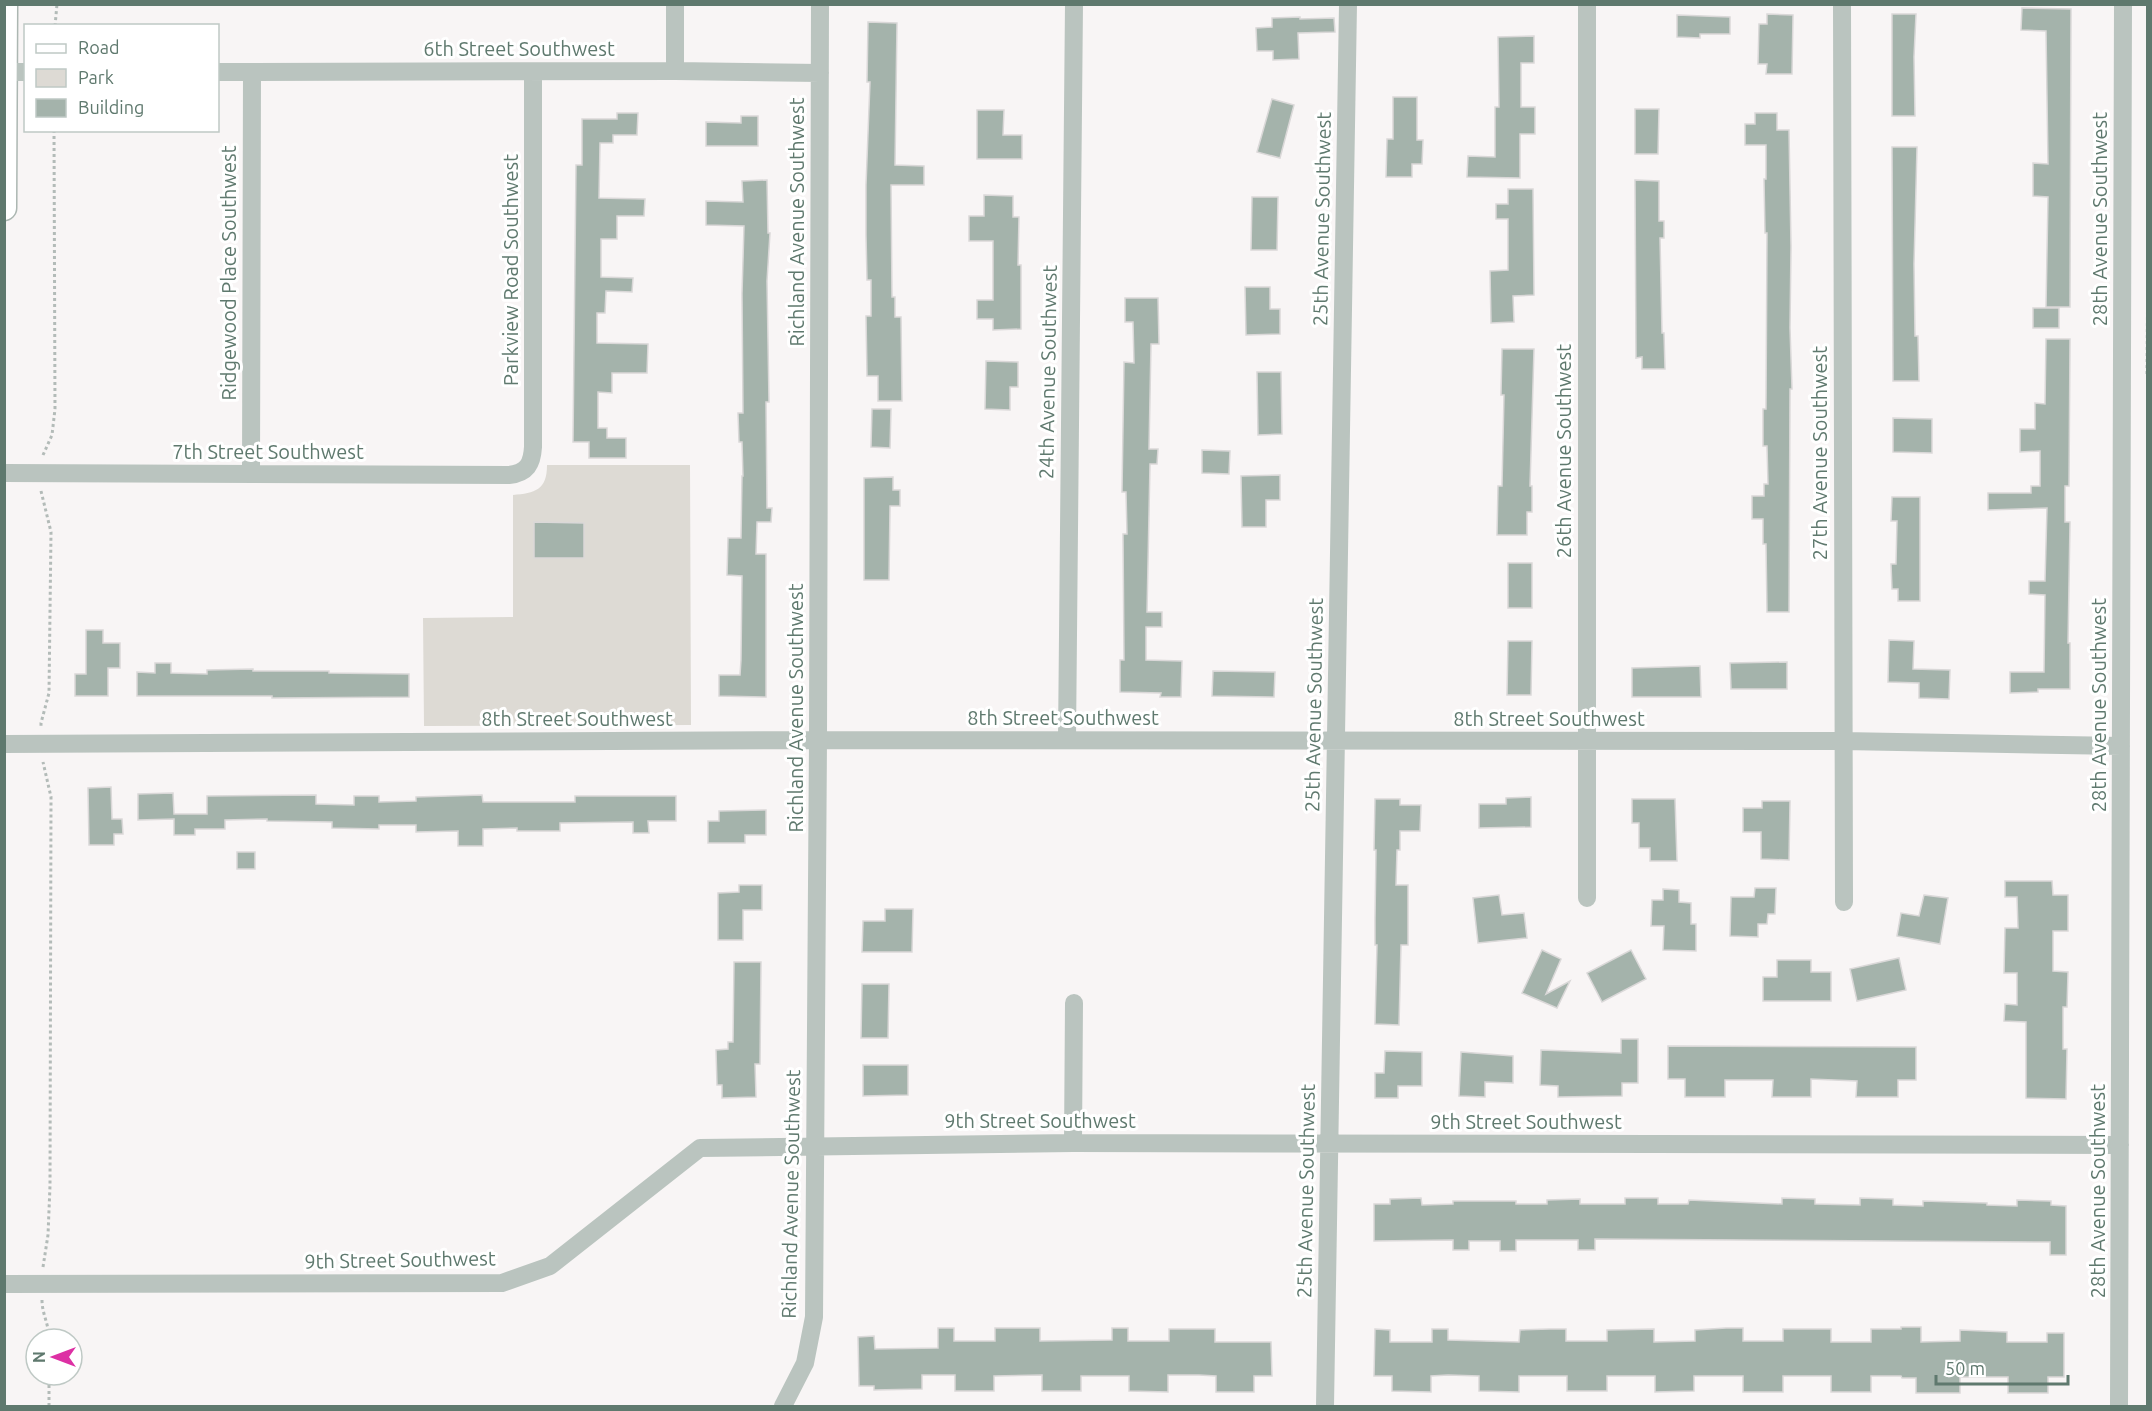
<svg xmlns="http://www.w3.org/2000/svg" width="2152" height="1411" viewBox="0 0 2152 1411" font-family="Ubuntu,sans-serif">
  <rect width="100%" height="100%" fill="#f8f5f5"/>
  <path fill="#dddad4" d="M547 465H690L691 725 424 726 423 618 513 617V495C535 493 547 490 547 465Z"/>
  <path fill="#a4b3ab" stroke="#dad8d8" stroke-width="1.5" d="M2022 8 2071 9 2070 307H2046L2048 197 2033 196V163L2048 164 2046 31 2021 30Z
    M1767 14 1793 15 1792 74H1766L1767 64H1758L1759 24H1767Z
    M1892 14H1916L1914 57 1915 116H1892Z
    M1677 15 1730 17V34H1700V38L1677 37Z
    M1300 17V19L1334 18 1335 32 1298 33 1299 59 1273 60V51H1257L1256 28 1272 27V18Z
    M868 22 897 23 895 165 924 166V185H891L892 297H895V317H901L902 401H878V376H867L866 316H871V280H867L866 235V185L870 82H867Z
    M1534 36V63H1521V107H1535V134H1520V178L1467 177 1468 156 1495 157V107H1499L1498 37Z
    M1393 97H1417V140H1423L1422 164H1412V177H1386L1387 139H1393Z
    M1272 99 1294 105 1280 158 1257 152Z
    M1635 109H1659L1658 154H1635Z
    M977 110H1004L1003 135H1022V159H977Z
    M617 113H638L637 135H613V143H600L599 198 645 199 644 216H617V239H601V277L633 278 632 292 606 291 605 313H597V343L648 344 647 373H612V393L598 392V428H607V438H626V458H589V442H573L576 165H582V119H617Z
    M1755 113H1777V130H1789L1791 247 1790 328 1792 389H1790L1789 612H1767L1766 544H1763V519H1752V496H1764V484H1768L1767 446H1763V409H1766L1767 233H1765L1764 179H1766V145H1745V124H1755Z
    M741 116H758V146H706V122L741 123Z
    M1892 147H1917L1914 264 1915 336H1918L1919 381H1893Z
    M767 180 768 233H770L767 281 769 402H766L767 508H772L771 522H757L756 554H766V697L719 696V675H740L741 660 742 576 727 575 728 538H741L742 476H743L742 442H739L738 413H743L742 294 744 226 706 225V201L743 202 742 181Z
    M1635 180 1659 181V221H1664V238H1660L1662 333H1664L1665 369H1642V357L1636 358Z
    M1508 189H1533L1534 295 1513 296 1514 322 1491 323 1490 271 1508 270V219H1496V204H1508Z
    M984 195 1013 196V217H1019L1018 265H1021V329L993 330V319H977V300H993V241H969V216H984Z
    M1252 197H1278L1277 250H1251Z
    M1245 287H1270V309H1280V334L1246 335Z
    M1125 298H1158L1159 344H1151L1149 449H1158L1157 464H1150L1147 612H1162V627H1146V660L1182 661 1181 697H1160L1161 693 1120 692V660H1124L1123 534H1127L1126 492H1122L1124 362 1134 363 1133 322H1125Z
    M2033 308H2059V328H2033Z
    M2046 339H2070L2069 486H2065V522H2070L2068 643H2070V689H2038V692L2010 693V672H2044L2045 595 2029 594V581H2045L2047 508 1988 510V493H2031V486H2040V451L2020 452V429H2035V403L2045 404Z
    M1502 349H1534L1530 486H1532V512H1527V535H1497L1498 486H1502L1504 395H1501Z
    M986 361 1018 362V387H1010V410L985 409Z
    M1257 372H1281L1282 434 1258 435Z
    M872 409H891L890 448 871 447Z
    M1893 418 1932 419V453L1893 452Z
    M1202 450 1230 451 1229 474 1202 473Z
    M1280 475V500H1266V527H1242L1241 476Z
    M893 477V490H900V506H890L889 580H864V478Z
    M1892 497H1920V601H1898V589H1892L1891 564H1896L1897 521H1891Z
    M534 522 584 523V558H534Z
    M1508 563H1532V608H1508Z
    M86 630H103V643H120V668H108V696H75V674H86Z
    M1889 640 1914 641 1913 669 1950 670 1949 699 1919 698V683L1888 682Z
    M1508 641H1532L1531 695H1507Z
    M1787 662V689H1731L1730 663Z
    M155 663H171V673L207 674V670L253 669V671H329V673L409 674V697L272 698V696H137V672L155 673Z
    M1700 666 1701 697H1632V668Z
    M1213 671 1275 672 1274 697 1212 696Z
    M111 787 112 819H122L123 834H114V845H89L88 788Z
    M173 793 174 814H207V796L316 795V804L354 805V796H379V802L416 801V797L482 795 483 802H575V796H676V821H648L649 833H633V822L560 823V831H517V828L483 829V846H458V831L416 832V825H379V829L332 828V822L267 821V819L225 820V829H195V835H174V819L138 820V794Z
    M1531 797V827L1479 828V804H1506V798Z
    M1375 799H1400V805H1421L1420 831H1400V850H1397L1396 885H1408V945H1401L1399 1025 1375 1024 1377 945H1375V919L1376 850H1374Z
    M1632 799H1675L1677 861H1650V848H1639V823H1632Z
    M1762 801H1790L1789 860 1761 859V832H1743V808H1762Z
    M766 810V835H745V843H708V821H719V811Z
    M237 852H255V869H237Z
    M2005 881H2052L2053 895H2068V931H2053V971L2068 972 2067 1007H2063V1049H2067L2066 1099 2026 1098V1022L2004 1021 2005 1004 2017 1005V973H2004L2005 928H2018L2017 897H2005Z
    M739 885H762V910H743V940H718V893L739 892Z
    M1755 888H1776L1775 914H1768L1767 924H1758V937L1730 936 1731 897H1754Z
    M1663 889 1679 890V902L1691 903V924H1696V951L1663 950 1664 926H1651L1652 900H1663Z
    M1499 895 1502 915 1524 913 1527 938 1478 943 1473 898Z
    M1924 895 1948 898 1940 944 1897 936 1901 913 1919 916Z
    M885 909H913L912 952H862L863 921H885Z
    M1542 950 1561 959 1546 994 1570 981 1557 1008 1522 993Z
    M1631 950 1646 979 1602 1002 1587 973Z
    M1899 958 1906 990 1857 1001 1850 969Z
    M1777 960H1811V972H1831V1001H1763V977H1777Z
    M734 962H761L760 1064H755L756 1097 722 1098V1085H717L716 1050 728 1049V1042H733Z
    M862 984H889L888 1038H861Z
    M1621 1039H1638V1083H1622V1096L1558 1097V1086L1540 1085 1541 1050 1621 1053Z
    M1668 1046 1916 1047V1080H1898V1097H1856L1857 1081 1811 1079V1097H1772L1773 1080H1725V1097H1685V1079H1668Z
    M1385 1051 1422 1052V1086H1398V1098H1375V1073H1384Z
    M1461 1052 1513 1056V1083L1485 1082V1097L1459 1096Z
    M863 1065H908V1095L863 1096Z
    M1421 1198 1422 1205 1453 1204V1201H1516V1204H1547V1200L1580 1199V1204H1625V1198H1658V1204H1688L1689 1200 1782 1204V1198L1815 1199V1204L1860 1205V1198L1893 1199V1205L1923 1206V1201L1987 1203V1205L2017 1206V1200L2051 1201V1205L2066 1206V1255H2050V1242L1595 1239V1250H1578V1240H1516V1251H1500V1241H1469V1250H1453V1240L1374 1241V1204H1390V1199Z
    M1901 1327H1921V1342L1960 1341V1330L2007 1332V1342H2047V1333H2064V1377H2048V1393H2008V1377H1960V1393H1916V1378H1902L1901 1376H1871V1392H1831V1376H1783V1392H1743V1376H1694V1391L1655 1392V1376H1607V1391H1567V1376H1519V1392L1479 1391V1376L1448 1375 1431 1376V1392L1392 1391V1376H1374L1375 1329 1390 1330V1342H1432V1329H1448V1340L1519 1342 1520 1330 1550 1329H1566V1341H1607V1330L1654 1329V1342L1695 1341V1330L1726 1328H1743V1341H1783V1329H1831V1342H1871V1329H1901Z
    M938 1328H954V1341H995V1328H1040V1341L1112 1340V1328H1128V1341H1169V1329H1215V1342H1271L1272 1376H1254V1392H1216V1376L1199 1375H1168V1392L1129 1391V1376H1081V1391H1042V1375L994 1376V1391H955V1375H922V1389L874 1390V1386H859L858 1337 874 1336 875 1349 938 1348Z"/>
  <g fill="none" stroke-linecap="round" stroke-linejoin="round">
    <defs>
      <path id="major" d="M4 208 5 4"/>
    </defs>
    <use href="#major" stroke="#acb7b2" stroke-width="27"/>
    <path stroke="#b3bbb8" stroke-width="3" stroke-dasharray="3 3" stroke-linecap="butt" d="M55 26 57 4
      M2147 374 2148 247
      M43 455 52 435 55 409 54 130
      M41 491 51 532 49 693 41 723V728
      M43 1267 48 1235 50 1186 51 797 43 762
      M42 1300C42 1314 49 1324 49 1339
      M49 1406V1375"/>
    <path stroke="#bac4bf" stroke-width="18" d="M675 4V71
      M1842 4 1844 902
      M4 72H26
      M218 72 675 71 820 73
      M4 473 509 475C527 473 532 464 533 447V72
      M251 474 252 72
      M1067 740 1074 4
      M4 744 818 740 1843 741 2121 746
      M1587 898V4
      M1073 1143 1074 1003
      M4 1284 502 1283 550 1266 700 1148 1073 1143 2120 1145
      M783 1406 805 1363 814 1317 818 740 820 4
      M1325 1406 1348 4
      M2119 1406 2123 4"/>
    <use href="#major" stroke="#fff" stroke-width="24"/>
  </g>
  <g text-anchor="middle" stroke-width="6" stroke-linejoin="round" paint-order="stroke">
    <g font-size="20" fill="#5f796e" stroke="#fff">
      <text x="519" y="56">6th Street Southwest</text>
      <text transform="translate(1322 219) rotate(-89)" y="7">25th Avenue Southwest</text>
      <text transform="translate(2100 219) rotate(-90)" y="7">28th Avenue Southwest</text>
      <text transform="translate(797 222) rotate(-90)" y="7">Richland Avenue Southwest</text>
      <text transform="translate(511 270) rotate(-90)" y="7">Parkview Road Southwest</text>
      <text transform="translate(229 273) rotate(-90)" y="7">Ridgewood Place Southwest</text>
      <text transform="translate(1048 372) rotate(-89)" y="7">24th Avenue Southwest</text>
      <text transform="translate(1564 451) rotate(-90)" y="7">26th Avenue Southwest</text>
      <text x="268" y="459">7th Street Southwest</text>
      <text transform="translate(1820 453) rotate(-90)" y="7">27th Avenue Southwest</text>
      <text transform="translate(1314 705) rotate(-89)" y="7">25th Avenue Southwest</text>
      <text transform="translate(2099 705) rotate(-90)" y="7">28th Avenue Southwest</text>
      <text transform="translate(796 708) rotate(-90)" y="7">Richland Avenue Southwest</text>
      <text x="1063" y="725">8th Street Southwest</text>
      <text x="577" y="726">8th Street Southwest</text>
      <text x="1549" y="726">8th Street Southwest</text>
      <text x="1040" y="1128">9th Street Southwest</text>
      <text x="1526" y="1129">9th Street Southwest</text>
      <text transform="translate(1306 1191) rotate(-89)" y="7">25th Avenue Southwest</text>
      <text transform="translate(2098 1191) rotate(-90)" y="7">28th Avenue Southwest</text>
      <text transform="translate(791 1194) rotate(-89)" y="7">Richland Avenue Southwest</text>
      <text transform="translate(400 1260) rotate(-1)" y="7">9th Street Southwest</text>
    </g>
  </g>
  <rect width="2152" height="1411" fill="none" stroke="#5f796e" stroke-width="12"/>
  <rect x="24" y="24" width="195" height="108" fill="#ffffff" stroke="#bfc9c5" stroke-width="1.5"/>
  <rect x="36" y="44" width="30" height="9" fill="#ffffff" stroke="#bfc9c5" stroke-width="1.5"/>
  <text x="78" y="54" font-size="18" fill="#5f796e">Road</text>
  <rect x="36" y="69" width="30" height="18" fill="#dddad4" stroke="#bfc9c5" stroke-width="1.5"/>
  <text x="78" y="84" font-size="18" fill="#5f796e">Park</text>
  <rect x="36" y="99" width="30" height="18" fill="#a4b3ab" stroke="#bfc9c5" stroke-width="1.5"/>
  <text x="78" y="114" font-size="18" fill="#5f796e">Building</text>
  <g transform="translate(54 1357) rotate(270)"><circle r="28" fill="#ffffff" stroke="#bfc9c5" stroke-width="1.5"/>
  <path d="M0-4.5L10 22L0 15L-10 22Z" fill="#dd30a4"/>
  <text y="-9" font-size="16" font-weight="bold" text-anchor="middle" fill="#5f796e">N</text>
  </g>
  <path d="M1936 1375v9h132v-9" fill="none" stroke="#5f796e" stroke-width="3"/>
  <text x="1945" y="1375" font-size="18" fill="#5f796e" stroke="#ffffff" stroke-width="4.5" paint-order="stroke">50 m</text>
</svg>
